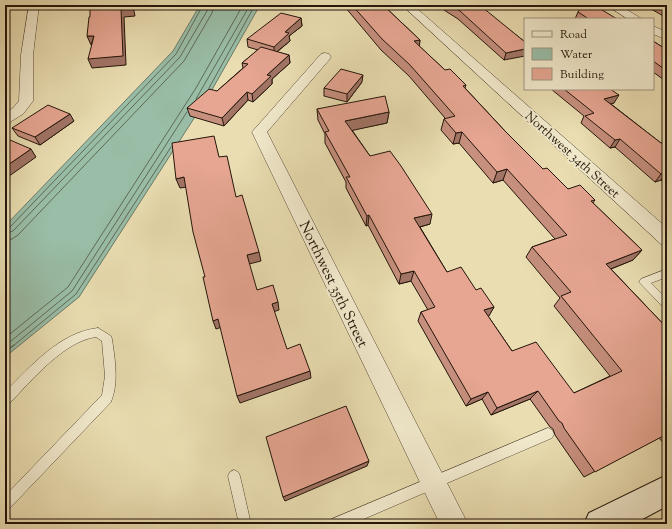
<svg xmlns="http://www.w3.org/2000/svg" width="672" height="529" viewBox="0 0 672 529" font-family="'Sorts Mill Goudy',serif">
  <rect width="100%" height="100%" fill="#e9ddb1"/>
  <filter id="stains"><feTurbulence type="fractalNoise" baseFrequency=".005" numOctaves="4"/><feColorMatrix values="0 0 0 0 .2 0 0 0 0 .09 0 0 0 0 .02 0 0 0 .5 -.17"/></filter>
  <radialGradient id="worn" r=".72"><stop offset=".6" stop-color="#630" stop-opacity="0"/><stop offset="1" stop-color="#630" stop-opacity=".3"/></radialGradient>
  <path fill="#99bda7" stroke="#6a7a68" d="M200 5H260L209 95 79 297 5 357V226L173 51Z"/>
  <g fill="none" stroke-linecap="round" stroke-linejoin="round">
    <path stroke="#5e6958" stroke-width="1" d="M209 88 255 5
      M196 99 250 5
      M5 229 10 227 176 54 203 5
      M5 234 13 231 180 57 207 11 208 5
      M5 240 12 239 18 235 184 61 212 13 214 5
      M5 338 68 287 196 88 243 5
      M5 346 72 291 187 112
      M13 346 76 294 171 147"/>
    <path stroke="#5e6958" stroke-width="1.5" d="M5 346 6 345
      M5 352 14 345"/>
    <defs>
      <path id="lane" d="M667 269V277L651 283 667 299V309L664 308 639 282 641 279Z
        M98 328 111 336 112 339C115 360 119 382 111 402L9 509 5 511V496L102 395 105 376 102 341 96 337C64 341 31 381 9 404L5 405V392C31 366 60 332 98 328Z
        M548 428 552 430 554 434 552 438 352 524H331L332 519Z
        M234 470 238 472 240 476 251 524H239L228 476 230 472Z"/>
      <path id="street" d="M29 5H39L33 55V101L23 114 10 122 5 123V113L13 108 19 101 21 55Z
        M402 5H413L667 228V246L661 244Z
        M606 5H619L642 19H628Z
        M653 26 667 32V40L653 34Z
        M325 53 329 54 331 57 329 60 267 132 468 524H440L252 132 321 54Z"/>
      <path id="secondary" d="M667 475V506L633 524H584L589 513Z"/>
    </defs>
    <use href="#lane" stroke="#544734" stroke-width="1"/>
    <use href="#street" stroke="#544734" stroke-width="1"/>
    <use href="#secondary" stroke="#23150a" stroke-width="2"/>
    <use href="#lane" fill="#f1e9cc" fill-rule="evenodd"/>
    <use href="#street" fill="#f1e9cc" fill-rule="evenodd"/>
    <use href="#secondary" fill="#f1e9cc" fill-rule="evenodd"/>
  </g>
  <path fill="#c68f7e" stroke="#23150a" d="M345 5H383L420 40 419 46 445 70 466 85 465 88 505 131 543 169 568 189 595 200 593 203 642 250 633 260 611 269 667 328V447L659 438 584 477 555 435 553 429 550 427 530 399 491 415 482 399 466 406 418 321 421 312 428 310 411 281 399 284 368 225 366 226 346 188V182L325 143V134L318 120 317 109 389 112 387 123 352 130 370 156 430 224 420 227 447 272 476 290 494 307 488 316 512 351 574 393 610 376 554 306 560 298 526 257 532 247 555 239 503 180 493 183 459 143 453 144 441 130 444 119 445 118 409 76 381 50 345 7Z
    M438 5H483L484 10 525 42 504 60 458 19 444 10Z
    M644 5H667V18Z
    M578 12 617 19H575Z
    M301 18 302 26 289 36 290 41 277 52 289 55 290 63 272 79V84L253 102 248 100 224 126 190 116 187 108 217 91 243 68 242 63 258 50 248 47 247 39Z
    M653 41 667 50V82L653 72Z
    M362 82 347 102 324 96V88Z
    M551 89H610L614 103 611 104 661 143 667 142V185L661 180 655 182 615 147 610 148 581 123 584 116Z
    M74 121 40 145 18 136 12 128Z"/>
  <path fill="#a17466" stroke="#23150a" d="M131 5H141L133 6 135 16 124 17 126 65 92 68 88 59 121 9Z
    M301 18 302 26 289 36 290 41 274 54V47L285 32Z
    M87 36H94L91 45Z
    M420 40 419 50 414 41Z
    M525 49V56L504 60 506 53Z
    M289 55 290 63 272 79V84L253 102 252 94 267 75Z
    M363 75 362 82 347 102V94Z
    M247 92 248 100 224 126 222 118Z
    M619 95 614 103 600 107 604 99Z
    M389 112 387 123 345 132V121Z
    M70 114 74 121 40 145 35 137Z
    M462 132 459 143 453 144 456 133Z
    M620 139 615 147 610 148 615 140Z
    M31 149 36 157 5 179V167Z
    M507 169 503 180 493 183 497 172Z
    M667 172 661 180 655 182 661 174Z
    M184 177 187 187 180 188 176 179Z
    M432 214 430 224 412 229 414 218Z
    M369 215 368 225 366 226 367 216Z
    M642 250 633 260 598 274 606 264Z
    M259 252 261 261 249 264 247 255Z
    M414 271 411 281 399 284 401 274Z
    M278 302 279 310 273 312 272 304Z
    M494 307 489 316 479 320 484 310Z
    M218 319 222 327 216 329 213 321Z
    M310 371 311 378 240 403 237 396Z
    M538 391 530 399 491 415 497 408Z
    M488 392 482 399 466 406 471 399Z
    M369 461 367 466 285 501 283 497Z"/>
  <path fill="#e6a692" stroke="#23150a" d="M90 5H131L132 8 121 9 123 56 88 59 94 36H87L89 17H90Z
    M352 5H383L420 40 414 41 445 70 450 69 466 85 463 86 505 131 543 169 547 168 568 189 580 185 595 200 591 201 642 250 606 264 667 328V434L595 472 564 428 562 423 559 421 538 391 497 408 488 392 471 399 421 312 435 307 414 271 401 274 369 215 367 216 346 177H350L325 132 329 131 317 109 385 96 389 112 345 121 370 156 390 151 401 166 432 214 414 218 447 272 461 267 476 290 481 288 494 307 484 310 512 351 536 342 574 393 622 371 561 296 571 292 532 247 567 235 507 169 497 172 462 132 456 133 444 119 455 116 410 65 382 39Z
    M449 5H483L485 6 482 7 525 42V49L506 53 460 11Z
    M582 5H594L617 19H589L578 12Z
    M281 13 301 18 285 32 289 33 274 47 247 39Z
    M653 41 667 50V71L653 61Z
    M261 47 289 55 267 75 271 76 252 94 247 92 222 118 187 108 209 89 217 91 248 64 242 63Z
    M341 69 363 75 347 94 324 88Z
    M564 89H610L619 95 604 99 661 143 667 142V172L661 174 620 139 615 140 585 116 594 113Z
    M48 105 70 114 35 137 12 128Z
    M214 136 219 157 227 156 236 197 242 195 259 252 247 255 257 290 273 285 278 302 272 304 287 349 300 344 310 371 237 396 218 319 213 321 203 277H205L193 232 184 177 176 179 172 143Z
    M10 140 31 149 5 167V143Z
    M346 406 369 461 283 497 266 437Z"/>
  <g text-anchor="middle" stroke-width="4" stroke-linejoin="round" paint-order="stroke">
    <g font-size="13" fill="#23150a" stroke="#f1e9cc">
      <text transform="translate(573 154) rotate(42)" y="5">Northwest 34th Street</text>
    </g>
    <g font-size="15" fill="#23150a" stroke="#f1e9cc">
      <text transform="translate(334 284) rotate(64)" y="5">Northwest 35th Street</text>
    </g>
  </g>
  <rect width="672" height="529" fill="none" stroke="#e9ddb1" stroke-width="20"/>
  <rect x="6" y="6" width="660" height="517" fill="none" stroke="#23150a" stroke-width="2"/>
  <rect x="10" y="10" width="652" height="509" fill="none" stroke="#23150a"/>
  <rect x="524" y="18" width="130" height="72" fill="#f1e9cc" stroke="#9f947e"/>
  <rect x="532" y="31" width="20" height="6" fill="#f1e9cc" stroke="#9f947e"/>
  <text x="560" y="38" font-size="12" fill="#23150a">Road</text>
  <rect x="532" y="48" width="20" height="12" fill="#99bda7" stroke="#9f947e"/>
  <text x="560" y="58" font-size="12" fill="#23150a">Water</text>
  <rect x="532" y="68" width="20" height="12" fill="#e6a692" stroke="#9f947e"/>
  <text x="560" y="78" font-size="12" fill="#23150a">Building</text>
  <rect width="100%" height="100%" filter="url(#stains)"/>
  <rect width="100%" height="100%" fill="url(#worn)"/>
</svg>
